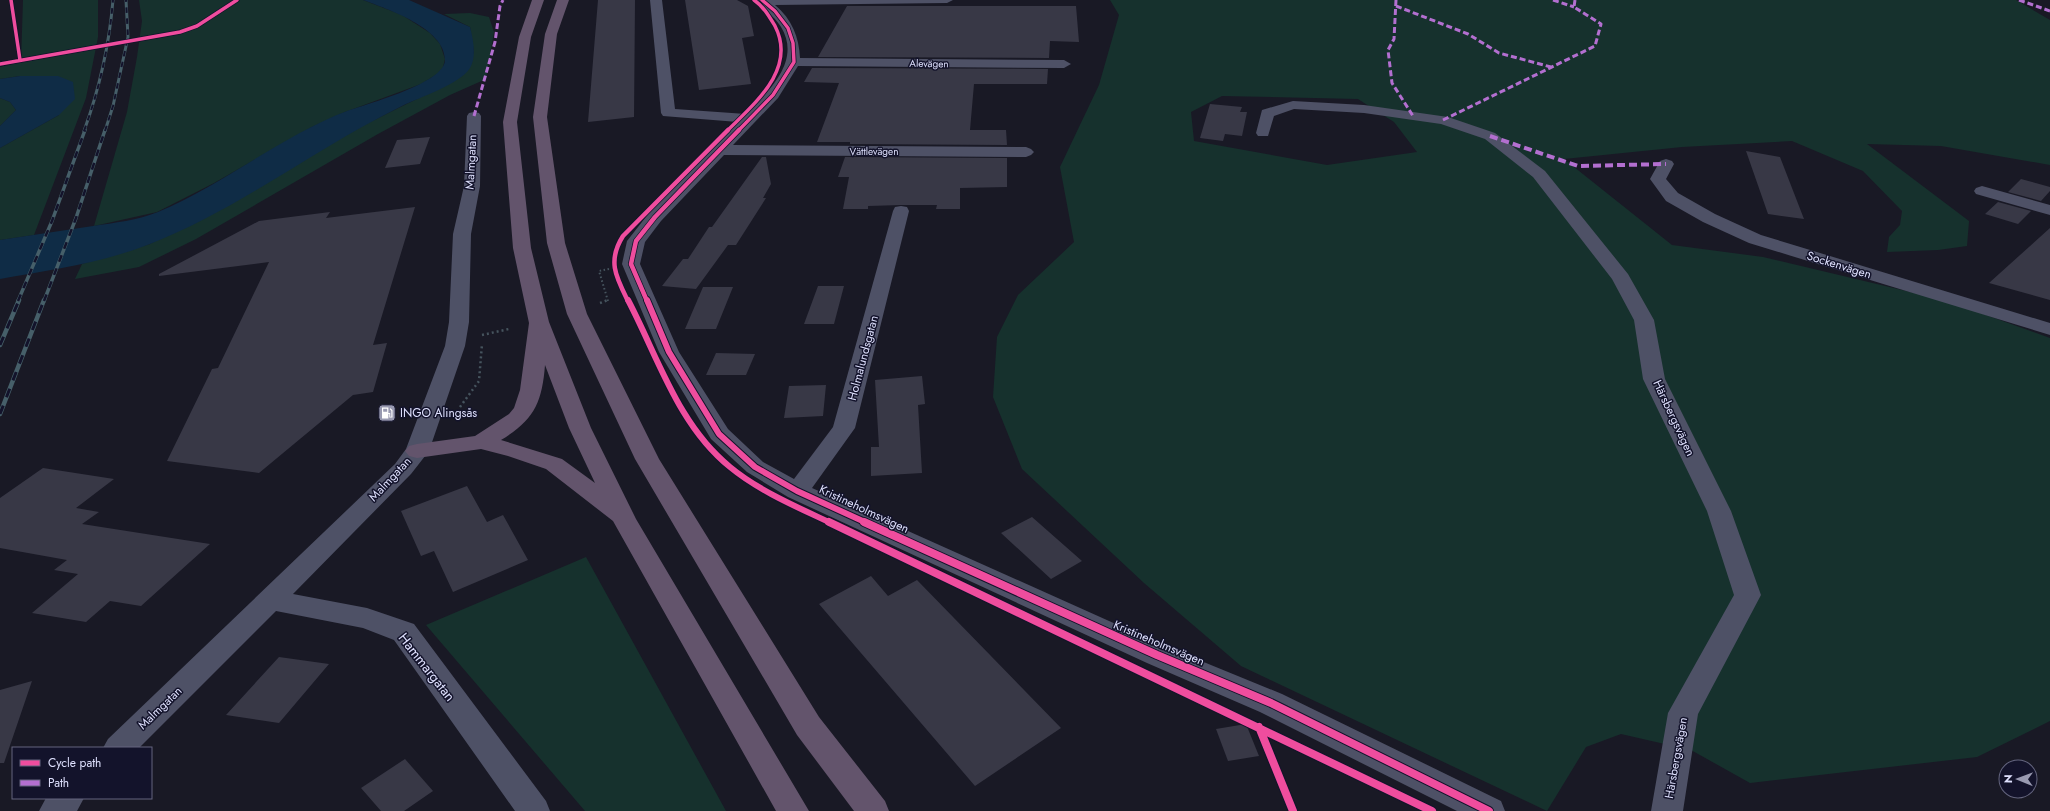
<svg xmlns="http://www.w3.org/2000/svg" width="2050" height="811" viewBox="0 0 2050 811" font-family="Jost,sans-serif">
  <rect width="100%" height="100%" fill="#191925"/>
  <path fill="#16312d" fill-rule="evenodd" d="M23 0H98V37L86 98 34 235 0 240V148L59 115 58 76H20L0 79V67L21 62Z
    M139 0H363L402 15 430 33 440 44 445 59 442 71 421 84 345 112 312 127 214 183 157 212 94 226 127 112 137 57 142 21Z
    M1110 0H2016L2050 20V165L1941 146 1867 144 1969 221 1967 246 1938 250 1887 252 1889 237 1900 225 1902 211 1863 171 1792 141 1682 147 1564 159 1672 245 1763 257 1944 300 2050 338V721L1977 757 1750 783 1691 750 1621 734 1586 747 1547 811 1241 666 1144 583 1022 469 993 397 997 337 1018 295 1074 242 1060 167 1099 85 1119 15ZM1222 96 1358 99 1394 122 1417 152 1327 165 1194 141 1191 112Z
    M470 13 489 17 494 32 486 79 450 95 378 134 196 239 139 267 75 279 82 264 150 244 360 127 427 94 474 53 470 27 444 14Z
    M0 98 10 102 16 110 0 126Z
    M586 557 726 811H585L426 625Z"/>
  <path fill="#0f2c46" d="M363 0H409L470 27C473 39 477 56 470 68 459 85 420 97 402 106 316 148 239 209 150 244 102 263 50 270 0 279V240C31 235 62 231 93 226 114 223 138 220 158 212 223 185 281 136 347 111 367 104 445 83 445 60 445 28 387 9 363 0Z
    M20 76H58L73 82 75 99 59 115 0 148V126L16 110 10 102 0 98V79Z"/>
  <path fill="#383846" d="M598 0H635L634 117 588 122Z
    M685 0H737L748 6 754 36 742 38 751 84 699 90Z
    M847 6H1076L1079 42 1050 41 1049 58 818 57Z
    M812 68 1048 69 1047 84H974L970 130H1006L1007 145 850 144V142H817L839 83 804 82Z
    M1210 104 1242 107 1240 112H1247L1242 136 1225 134 1223 141 1200 138Z
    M430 137 420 164 385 168 397 140Z
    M1746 151 1780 157 1804 219 1768 214Z
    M762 157H766L771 184 763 198H766L736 245H728L696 289 662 286 683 259H688L709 227H712Z
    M845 157 1007 158V187L960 188V209H936L937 205H901L868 206V209H843L849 177H838Z
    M2021 179 2050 187V191L2041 201 2008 192Z
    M1998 202 2031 211 2018 224 1985 214Z
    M415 207 373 345 387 343 373 392 353 395 259 473 167 461 212 369 218 368 269 262 159 276V274L259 221 330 212 326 218Z
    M2050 228V300L1989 283Z
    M818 286H844L834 324H804Z
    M703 287H733L716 329H685Z
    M716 353 755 354 746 375H706Z
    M922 376 925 404 918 405 922 473 871 476V447H879L875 380Z
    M826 385 823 416 784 418 789 386Z
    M43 468 114 479 76 508 99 512 82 524 210 544 141 606 110 601 86 622 32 613 78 574 54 570 67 560 0 548V498Z
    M467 486 487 522 503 515 528 560 453 592 434 551 421 556 401 511Z
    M1032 517 1082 561 1051 579 1001 533Z
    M871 576 888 596 917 580 1061 728 975 786 819 604Z
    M279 657 329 664 279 723 226 715Z
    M32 681 4 763H0V690Z
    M1246 724 1259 756 1228 761 1216 729Z
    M405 759 433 791 404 811H381L361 788Z"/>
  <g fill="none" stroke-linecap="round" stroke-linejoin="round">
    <path stroke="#46545e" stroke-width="2" stroke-dasharray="1.5 2.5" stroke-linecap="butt" d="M608 301 599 271 609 269"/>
    <path stroke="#46545e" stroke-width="2.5" stroke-dasharray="2 3" stroke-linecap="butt" d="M600 303 608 300
      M482 335 509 329
      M460 407 479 381 482 344"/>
    <path fill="#4e5166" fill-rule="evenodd" d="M650 0H662L675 109 746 114C768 92 802 61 781 27 775 16 763 10 756 0H953L947 3 775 5C792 19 799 37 800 58L1064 60 1071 64 1064 68 798 66 778 98 733 145 1026 147 1031 149 1034 152 1031 155 1026 157 724 155 661 221 645 242 640 264 679 352 728 429 763 462 794 479 833 427 893 211 895 207 901 206 907 207 909 211 855 428 812 488 1167 647 1282 694 1501 801 1505 811H1457L1260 712 1147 663 788 497 747 472 711 439 659 352 622 264 627 241 649 213 738 122 663 116 661 113Z
      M1293 101 1364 105 1448 117 1495 133 1545 171 1628 274 1654 320 1665 379 1731 511 1761 595 1698 714 1683 811H1651L1668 713 1734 595 1707 511 1643 379 1634 320 1612 279 1533 177 1485 139 1441 124 1364 113 1294 109 1274 116 1268 136H1258L1256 133 1262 110Z
      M474 112 479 113 481 116 480 186 471 234 469 322 465 346 429 451 411 474 293 594 367 608 414 624 546 801 550 811H515L394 640 363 628 276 611 139 748H103L108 739 395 464 406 449 445 346 449 322 453 234 464 186 467 116 469 113Z
      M1666 159 1672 161 1674 164 1666 179 1678 193 1715 214 1761 235 2050 323V335L1749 243 1703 222 1666 201 1650 179 1660 161Z
      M1982 186 2050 205V215L1976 194 1974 191 1976 188Z
      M46 798H84L77 811H39Z"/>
    <path fill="#63546c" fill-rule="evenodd" d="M532 0H544L531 37 517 122 531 248 549 322 591 428 636 519 809 811H776L613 521 546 469 508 456 481 449 417 458 409 456 405 451 409 446 417 444 475 436 509 414 514 408 520 390 529 323 513 248 503 122 519 37ZM545 365 569 428 595 483 562 459 501 440C534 420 542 403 545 365Z
      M557 0H569L557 34 547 117 565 243 587 314 659 459 819 717 885 801 889 811H854L797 735 635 459 567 314 547 243 533 117 545 34Z"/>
    <defs>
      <path id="rail-far2" d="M84 131C100 87 109 47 113 0
        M105 131 113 106 128 37 126 0"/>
      <path id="rail-far1" d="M18 301 52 221 85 130
        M44 301 76 218 105 130"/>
      <path id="rail" d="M0 345 19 300
        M0 414 44 300"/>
    </defs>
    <use href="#rail-far2" stroke="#465f69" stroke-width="3"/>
    <use href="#rail-far1" stroke="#465f69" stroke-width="3.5"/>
    <use href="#rail" stroke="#465f69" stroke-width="4.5"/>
    <use href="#rail-far2" stroke="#13132b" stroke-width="2" stroke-dasharray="5.5" stroke-linecap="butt"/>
    <use href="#rail-far1" stroke="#13132b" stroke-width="2.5" stroke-dasharray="7" stroke-linecap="butt"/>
    <use href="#rail" stroke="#13132b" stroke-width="3" stroke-dasharray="9" stroke-linecap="butt"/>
    <path stroke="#b36fd0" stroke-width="3" stroke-dasharray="6 3" stroke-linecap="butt" d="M1396 0 1394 39 1388 50 1392 83 1413 116
      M1553 0 1574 7
      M2019 0 2050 11
      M1396 6 1468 34 1499 53 1551 67
      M474 116 495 42 500 6 503 0
      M1443 120 1595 46 1601 24 1574 7 1575 0"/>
    <path stroke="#b36fd0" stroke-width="4" stroke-dasharray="8 4" stroke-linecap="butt" d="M1490 136 1578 166 1666 164"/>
    <defs>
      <path id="cycleway-far3" d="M11 0 20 60
        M0 64 180 32 197 26 237 0
        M727 131C755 103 797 69 775 26 769 16 764 7 754 0
        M738 131 773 95 794 62 793 43 788 28 775 11 762 0"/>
      <path id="cycleway-far2" d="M628 301C616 277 607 261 623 236L728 130
        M647 301 631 264 636 241 655 217 739 130"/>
      <path id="cycleway-far1" d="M628 300C658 357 678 425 730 467 759 491 797 507 831 523
        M647 300 669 352 719 434 755 467 797 491 867 523"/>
      <path id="cycleway" d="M829 522 1432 811
        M864 522 1157 655 1271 703 1489 811
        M1259 727 1293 811"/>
    </defs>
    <use href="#cycleway-far3" stroke="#13132b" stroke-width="5"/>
    <use href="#cycleway-far2" stroke="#13132b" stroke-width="6"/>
    <use href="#cycleway-far1" stroke="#13132b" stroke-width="8"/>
    <use href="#cycleway" stroke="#13132b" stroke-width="10"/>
    <use href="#cycleway-far3" stroke="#ef4d9e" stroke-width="3.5"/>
    <use href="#cycleway-far2" stroke="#ef4d9e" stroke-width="4.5"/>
    <use href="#cycleway-far1" stroke="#ef4d9e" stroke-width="6"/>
    <use href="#cycleway" stroke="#ef4d9e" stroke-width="8"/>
  </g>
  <defs>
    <symbol id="fuel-square" viewBox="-11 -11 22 22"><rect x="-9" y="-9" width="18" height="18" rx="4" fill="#999ab1" stroke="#13132b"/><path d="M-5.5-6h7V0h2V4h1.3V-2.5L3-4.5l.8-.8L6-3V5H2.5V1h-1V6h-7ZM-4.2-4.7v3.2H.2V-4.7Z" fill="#fff"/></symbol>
  </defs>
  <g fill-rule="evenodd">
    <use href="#fuel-square" x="377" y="403" width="20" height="20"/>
  </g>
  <g text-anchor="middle" stroke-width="3" stroke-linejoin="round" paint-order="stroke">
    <g font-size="10" fill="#dee0fd" stroke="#13132b">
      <text transform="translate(929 63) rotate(1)" y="4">Alevägen</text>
      <text x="874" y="155">Vättlevägen</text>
    </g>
    <g font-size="12" fill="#dee0fd" stroke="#13132b">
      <text transform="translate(471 162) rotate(-87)" y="4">Malmgatan</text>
      <text transform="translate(1839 265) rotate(17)" y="4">Sockenvägen</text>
      <text transform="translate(863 358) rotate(-75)" y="4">Holmalundsgatan</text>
      <text transform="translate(1674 418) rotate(65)" y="4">Härsbergsvägen</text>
      <text transform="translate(390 479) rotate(-47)" y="4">Malmgatan</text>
      <text transform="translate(864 509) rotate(25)" y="4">Kristineholmsvägen</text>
      <text transform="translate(1159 643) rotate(23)" y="4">Kristineholmsvägen</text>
      <text transform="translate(160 708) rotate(-44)" y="4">Malmgatan</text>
      <text transform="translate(1676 758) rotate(-80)" y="4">Härsbergsvägen</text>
    </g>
    <g font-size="12" fill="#dee0fd" stroke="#13132b" text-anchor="start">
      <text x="400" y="417">INGO Alingsås</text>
    </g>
    <g font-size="14" fill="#dee0fd" stroke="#13132b">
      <text transform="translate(427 667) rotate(52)" y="5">Hammargatan</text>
    </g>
  </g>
  <rect x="12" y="747" width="140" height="52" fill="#13132b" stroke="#64657f"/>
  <rect x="20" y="760" width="20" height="6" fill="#ef4d9e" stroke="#64657f"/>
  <text x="48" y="767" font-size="12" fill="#dee0fd">Cycle path</text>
  <rect x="20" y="780" width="20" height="6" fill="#b36fd0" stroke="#64657f"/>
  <text x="48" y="787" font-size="12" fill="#dee0fd">Path</text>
  <g transform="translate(2018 779) rotate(271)"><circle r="19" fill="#13132b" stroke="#64657f"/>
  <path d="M0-3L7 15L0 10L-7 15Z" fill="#999ab1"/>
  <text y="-6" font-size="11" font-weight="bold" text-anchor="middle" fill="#dee0fd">N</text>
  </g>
</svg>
